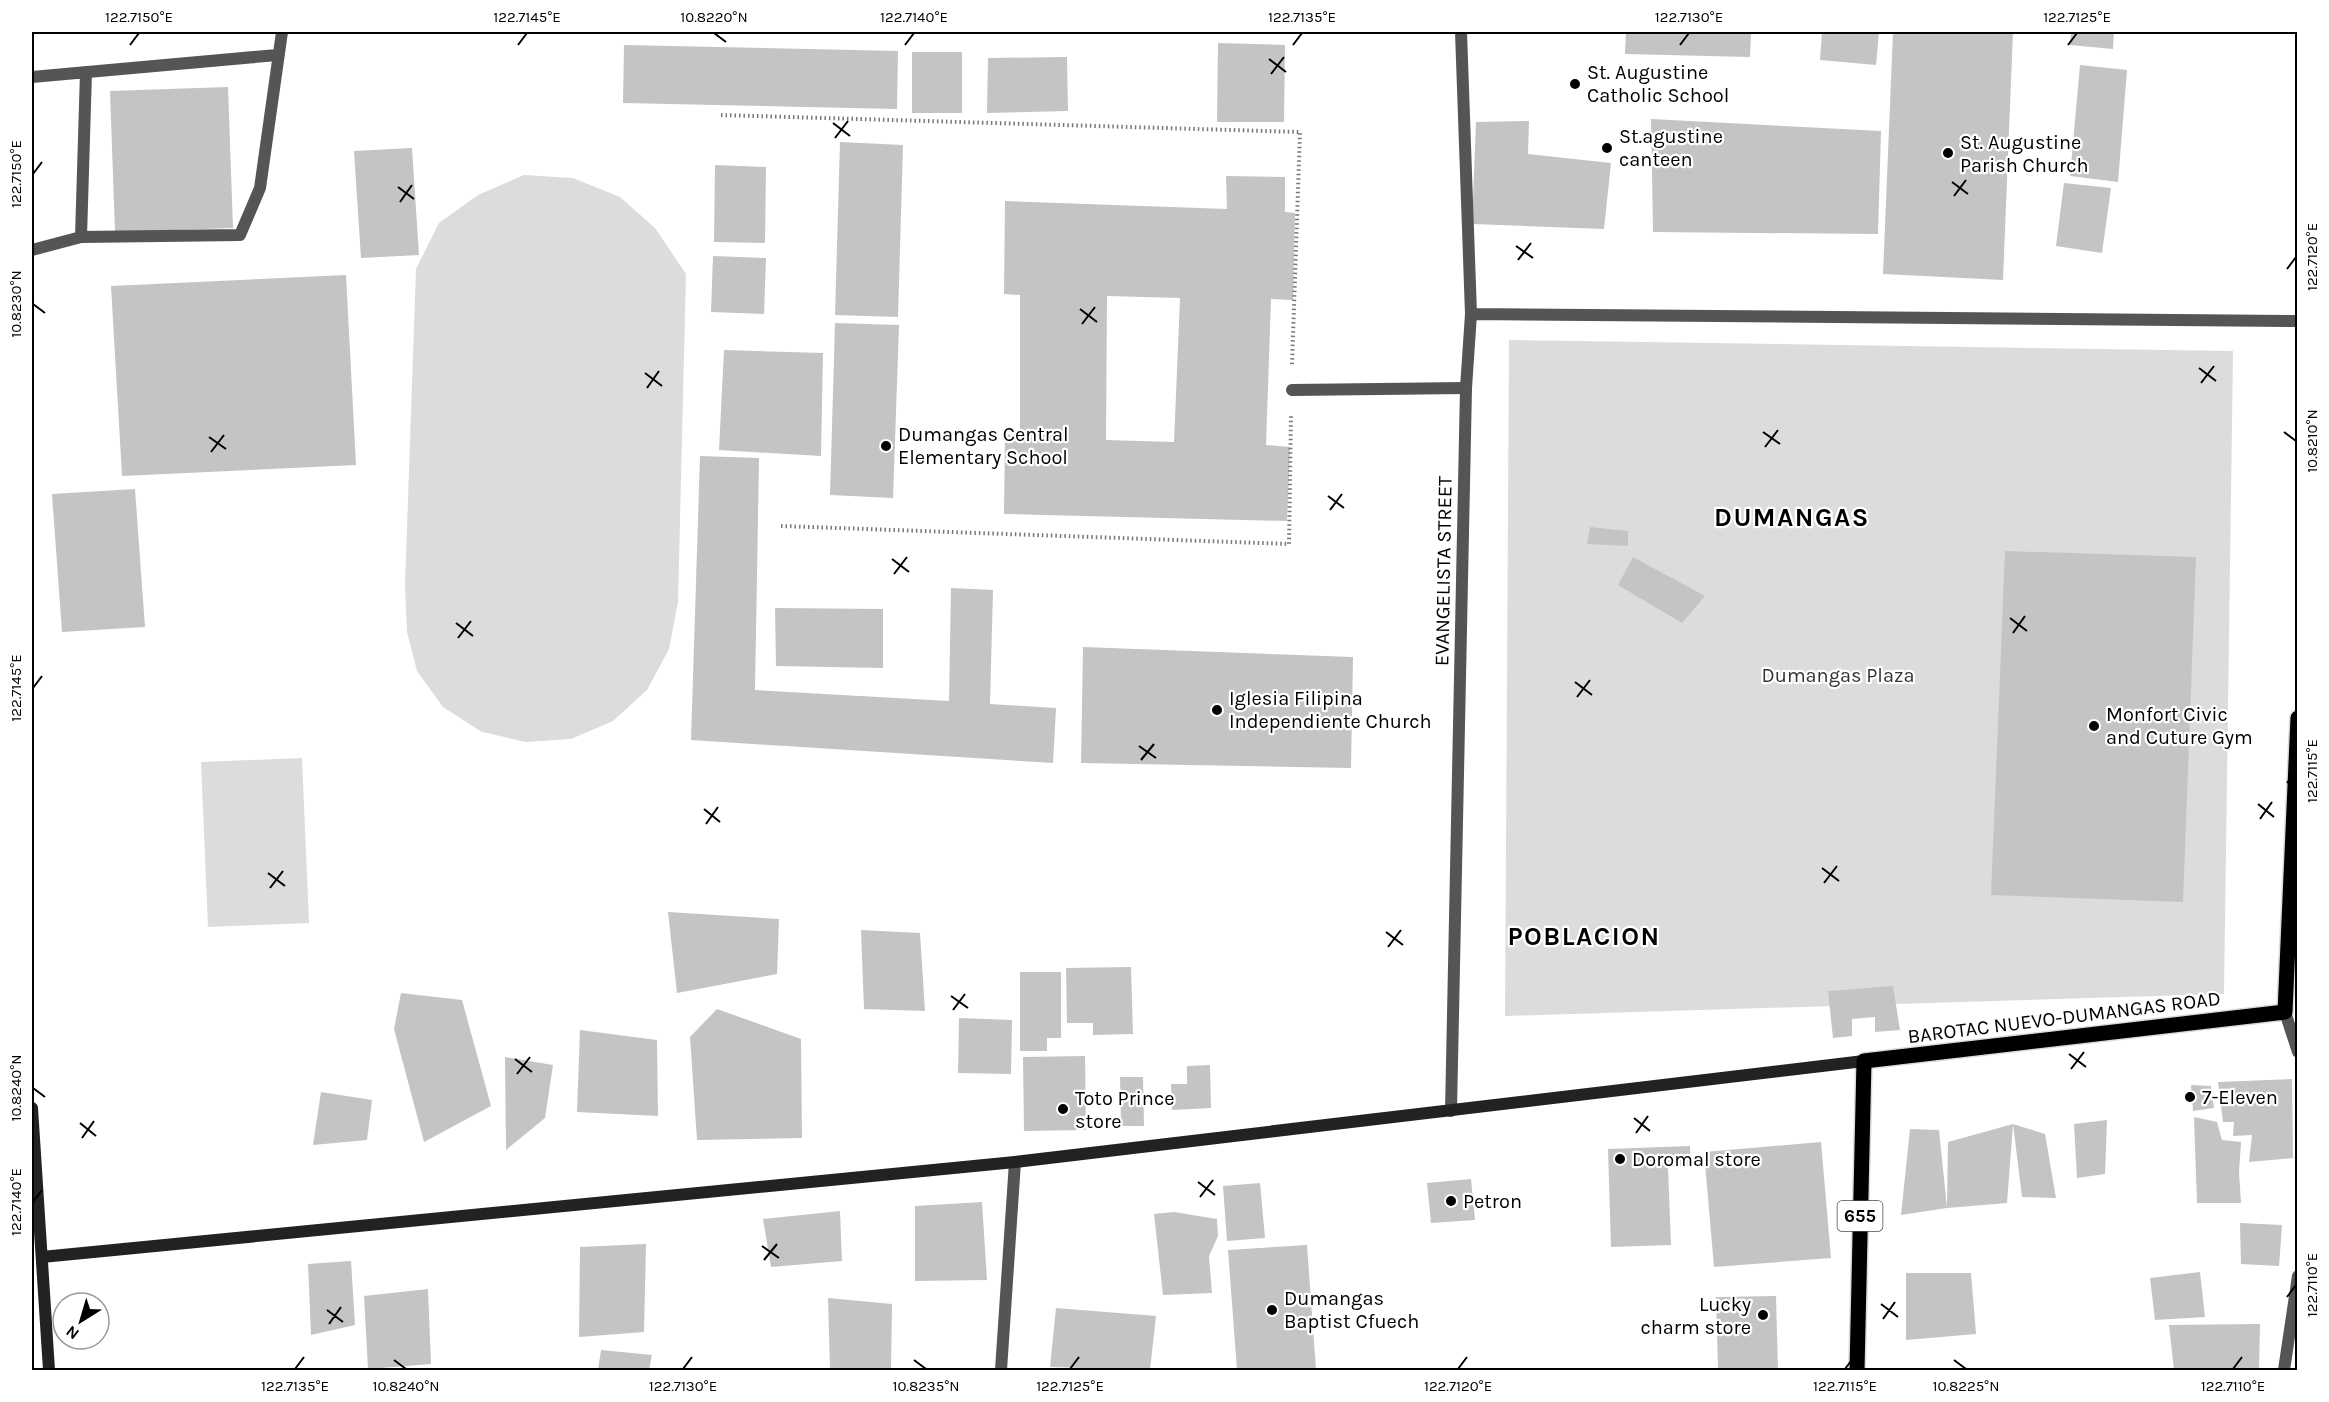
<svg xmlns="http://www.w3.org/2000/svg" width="2329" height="1402" viewBox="0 0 2329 1402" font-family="Karla,sans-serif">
  <rect width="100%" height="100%" fill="#fff"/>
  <path fill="#dcdcdc" d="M524 175 573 178 620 197 655 228 686 274 678 602 669 649 647 690 613 721 571 739 526 742 482 732 443 707 417 671 407 632 405 585 416 269 439 223 478 195Z
    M1509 340 2233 351 2224 994 1505 1016Z
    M302 758 309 923 208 927 201 762Z"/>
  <path fill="#c4c4c4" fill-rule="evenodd" d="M1626 32H1751L1750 57 1625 54Z
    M1822 32H1879L1876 65 1820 60Z
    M1893 32H2013L2003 280 1883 274Z
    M2071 32H2114L2113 49 2070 45Z
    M1218 43 1285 45 1284 122H1217Z
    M624 45 898 51 897 109 623 103Z
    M912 52H962V113H912Z
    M1067 57 1068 111 987 113 988 58Z
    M2080 65 2127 70 2118 182 2070 176Z
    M228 87 233 228 115 232 110 91Z
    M1651 119 1881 131 1878 234 1653 232Z
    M1529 121 1528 154 1611 163 1604 229 1472 224 1476 122Z
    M840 142 903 145 898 317 835 315Z
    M412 148 419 255 361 258 354 151Z
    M715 165 766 167 765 243 714 242Z
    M1226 176 1285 177V212L1295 213 1293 300 1271 299 1266 445 1290 447 1287 521 1004 514 1005 434 1020 436V295L1004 294 1005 201 1227 209ZM1107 296 1180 298 1174 442 1106 440Z
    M2064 183 2111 188 2102 253 2056 246Z
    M713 256 766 258 764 314 711 312Z
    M346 275 356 465 122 476 111 286Z
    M835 323 899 325 893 498 830 495Z
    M724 350 823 353 821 456 719 450Z
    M700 456 759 458 755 690 949 701 951 588 993 590 990 704 1056 708 1053 763 691 740Z
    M135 489 145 627 62 632 52 494Z
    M1590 527 1628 531V546L1587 544Z
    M2005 551 2196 557 2183 902 1991 895Z
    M1633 557 1705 596 1682 623 1618 585Z
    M775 608 883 609V668L776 666Z
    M1083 647 1353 657 1351 768 1081 763Z
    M668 912 779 919 777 974 677 993Z
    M861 930 920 933 925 1011 864 1009Z
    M1131 967 1133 1034 1093 1035V1023H1067L1066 968Z
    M1020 972H1061V1038H1047V1051H1020Z
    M1893 986 1900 1030 1875 1032V1017L1852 1019V1036L1833 1038 1828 991Z
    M401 993 462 1000 491 1106 424 1142 394 1029Z
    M717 1009 801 1039 802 1138 697 1140 690 1037Z
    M959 1018 1012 1020 1011 1074 958 1073Z
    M580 1030 657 1040 658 1116 577 1112Z
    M1085 1056 1086 1130 1024 1131 1023 1057Z
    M505 1057 553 1065 545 1118 506 1150Z
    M1210 1065 1211 1108 1172 1110 1171 1084H1187V1066Z
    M1120 1077H1143L1144 1126H1121Z
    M2292 1079 2293 1158 2249 1162 2252 1135 2233 1136 2234 1122H2223L2218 1082Z
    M2191 1085 2211 1086 2214 1108 2193 1111Z
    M321 1092 372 1100 367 1140 313 1145Z
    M2194 1117 2217 1122 2222 1140 2241 1142 2239 1172 2241 1203H2197Z
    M2107 1120 2105 1174 2077 1178 2074 1124Z
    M2013 1124 2045 1134 2056 1198 2022 1197Z
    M2013 1124 2007 1203 1947 1208 1948 1142Z
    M1910 1129 1939 1130 1947 1208 1901 1215Z
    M1821 1142 1831 1258 1714 1267 1704 1152Z
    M1690 1146 1691 1166 1668 1167 1671 1245 1611 1247 1608 1149Z
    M1471 1179 1475 1220 1431 1223 1427 1183Z
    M1260 1183 1265 1238 1227 1241 1223 1186Z
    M982 1202 987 1280 915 1281V1206Z
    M840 1211 842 1261 771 1267 763 1219Z
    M1174 1212 1217 1219 1218 1236 1209 1256 1212 1293 1163 1295 1154 1214Z
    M2240 1223 2282 1225 2279 1266 2241 1264Z
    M646 1244 644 1332 579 1337 580 1247Z
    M1307 1245 1316 1370H1237L1228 1250Z
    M351 1261 355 1325 311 1335 308 1264Z
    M2200 1272 2205 1317 2155 1320 2150 1278Z
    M1906 1273H1971L1976 1334 1906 1340Z
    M428 1289 431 1364 368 1369 364 1296Z
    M1776 1296 1778 1370H1718L1716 1297Z
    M828 1298 892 1304 891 1370H830Z
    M1056 1308 1156 1316 1150 1370 1050 1367Z
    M2260 1324 2259 1370H2174L2169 1325Z
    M601 1350 652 1355 649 1370H598Z"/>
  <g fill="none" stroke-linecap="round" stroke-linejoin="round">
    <defs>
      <path id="primary" d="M1857 1370 1864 1061 2285 1012 2298 718"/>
    </defs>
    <use href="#primary" stroke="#dbdbdb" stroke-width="18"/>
    <path stroke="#777" stroke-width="4" stroke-dasharray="1.5 3" stroke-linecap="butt" d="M721 115 1300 132 1292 365
      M781 526 1289 544 1291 415"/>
    <path stroke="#555" stroke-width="12" d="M32 77 277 55
      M81 237 86 72
      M32 250 81 237 240 235 260 188 282 32
      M1292 390 1466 388"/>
    <path stroke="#555" stroke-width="12" d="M1471 314 2298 321
      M2285 1012 2298 1052
      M1451 1111 1466 388 1471 314 1461 32
      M1001 1370 1015 1162
      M2284 1370 2298 1276"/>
    <path stroke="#222" stroke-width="12" d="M32 1108 49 1370
      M42 1257 1015 1162 1864 1061"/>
    <use href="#primary" stroke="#000" stroke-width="15"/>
  </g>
  <path fill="none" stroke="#000" stroke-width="2" d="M714 33 726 42M130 45 139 33M518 45 527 33M905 45 914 33M1293 45 1302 33M1680 45 1689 33M2068 45 2077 33M1269 59 1286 72M1271 74 1284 57M833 123 850 136M835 138 848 121M33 174 42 162M1952 182 1968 194M398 187 414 199M1954 196 1966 180M400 202 412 185M1516 246 1533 258M1518 260 1531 243M2287 269 2296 257M33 304 45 313M1080 309 1097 322M1082 324 1095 307M2199 368 2216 381M645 373 662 386M2201 383 2214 366M647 388 659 371M1763 432 1780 444M2284 432 2296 441M209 437 226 449M1765 447 1778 430M211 452 224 435M1328 496 1344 508M1330 510 1342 494M892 559 909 572M894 574 907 557M2010 618 2027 631M456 623 473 636M2013 633 2025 616M458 638 471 621M1575 682 1592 695M33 688 42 676M1577 697 1590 680M1139 746 1156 758M1141 760 1154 744M2287 783 2296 771M2258 804 2274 817M704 809 720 822M2260 819 2272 802M706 824 718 807M1822 868 1839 881M268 873 285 886M1824 883 1837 866M270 888 283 871M1386 932 1403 945M1388 947 1401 930M951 996 968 1008M953 1010 965 994M2069 1054 2086 1067M515 1059 532 1072M2071 1069 2084 1052M517 1074 530 1057M33 1088 45 1097M1634 1118 1650 1131M80 1123 96 1136M1636 1133 1648 1116M82 1138 94 1121M1198 1182 1215 1195M1200 1197 1213 1180M33 1202 42 1190M762 1246 779 1258M764 1260 777 1244M2287 1297 2296 1285M1881 1304 1898 1317M327 1310 343 1322M1883 1319 1895 1302M329 1324 341 1307M394 1360 406 1369M914 1360 926 1369M1954 1360 1966 1369M295 1369 304 1357M683 1369 692 1357M1070 1369 1079 1357M1458 1369 1467 1357M1845 1369 1854 1357M2233 1369 2242 1357"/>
  <g fill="#000" stroke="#fff" stroke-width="2">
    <circle cx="1575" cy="84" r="6"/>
    <circle cx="1607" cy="148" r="6"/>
    <circle cx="1948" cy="153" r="6"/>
    <circle cx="886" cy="446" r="6"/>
    <circle cx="1217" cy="710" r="6"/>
    <circle cx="2094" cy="726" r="6"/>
    <circle cx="2190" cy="1097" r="6"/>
    <circle cx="1063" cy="1109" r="6"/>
    <circle cx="1620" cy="1159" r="6"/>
    <circle cx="1451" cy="1201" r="6"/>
    <circle cx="1272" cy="1310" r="6"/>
    <circle cx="1763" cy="1315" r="6"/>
  </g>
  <g text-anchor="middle" stroke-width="4.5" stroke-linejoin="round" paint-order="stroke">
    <rect fill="#fff" stroke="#4c4c4c" stroke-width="1.5" x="1837.5" y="1201" width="45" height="30" rx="4.5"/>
    <g font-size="18" font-weight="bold" fill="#000">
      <text x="1860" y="1222">655</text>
    </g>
    <g font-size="20" fill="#000" stroke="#fff" text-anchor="start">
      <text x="1587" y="79">St. Augustine<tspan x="1587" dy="23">Catholic School</tspan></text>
      <text x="1619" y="143">St.agustine<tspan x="1619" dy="23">canteen</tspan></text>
      <text x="1960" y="149">St. Augustine<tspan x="1960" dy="23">Parish Church</tspan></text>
      <text x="898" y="441">Dumangas Central<tspan x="898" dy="23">Elementary School</tspan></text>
      <text x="1229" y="705">Iglesia Filipina<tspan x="1229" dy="23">Independiente Church</tspan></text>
      <text x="2106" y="721">Monfort Civic<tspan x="2106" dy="23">and Cuture Gym</tspan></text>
      <text x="2202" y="1104">7-Eleven</text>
      <text x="1075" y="1105">Toto Prince<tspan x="1075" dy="23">store</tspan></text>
      <text x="1632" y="1166">Doromal store</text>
      <text x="1463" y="1208">Petron</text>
      <text x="1284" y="1305">Dumangas<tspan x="1284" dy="23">Baptist Cfuech</tspan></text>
      <text x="1751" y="1311" text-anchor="end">Lucky<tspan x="1751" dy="23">charm store</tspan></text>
    </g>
    <g font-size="20" fill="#000" stroke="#fff">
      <text transform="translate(1443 571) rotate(-89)" y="7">EVANGELISTA STREET</text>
      <text transform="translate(2064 1017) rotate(-7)" y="7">BAROTAC NUEVO-DUMANGAS ROAD</text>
    </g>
    <g font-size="20" fill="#333" stroke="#fff">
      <text x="1838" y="682">Dumangas Plaza</text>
    </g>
    <g font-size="26" font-weight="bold" letter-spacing="1.5" fill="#000" stroke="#fff">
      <text x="1792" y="526">DUMANGAS</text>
      <text x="1584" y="945">POBLACION</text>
    </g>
  </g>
  <rect width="2329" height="1402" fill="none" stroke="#ffffff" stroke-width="66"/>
  <g transform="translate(81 1321) rotate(217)"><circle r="28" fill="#ffffff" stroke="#999999" stroke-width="1.5"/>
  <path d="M0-4.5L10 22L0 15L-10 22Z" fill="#000000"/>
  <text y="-9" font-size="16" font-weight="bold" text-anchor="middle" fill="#000000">N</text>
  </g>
  <rect x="33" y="33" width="2263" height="1336" fill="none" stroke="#000" stroke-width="2"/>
  <g font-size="15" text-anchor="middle" fill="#000">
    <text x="139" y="22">122.7150°E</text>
    <text x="527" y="22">122.7145°E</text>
    <text x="714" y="22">10.8220°N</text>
    <text x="914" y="22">122.7140°E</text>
    <text x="1302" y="22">122.7135°E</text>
    <text x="1689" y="22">122.7130°E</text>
    <text x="2077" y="22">122.7125°E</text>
    <text transform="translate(16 174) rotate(-90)" y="5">122.7150°E</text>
    <text transform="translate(2312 257) rotate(-90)" y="5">122.7120°E</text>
    <text transform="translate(16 304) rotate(-90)" y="5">10.8230°N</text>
    <text transform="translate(2312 441) rotate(-90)" y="5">10.8210°N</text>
    <text transform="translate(16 688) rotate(-90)" y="5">122.7145°E</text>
    <text transform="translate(2312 771) rotate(-90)" y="5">122.7115°E</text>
    <text transform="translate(16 1088) rotate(-90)" y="5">10.8240°N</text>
    <text transform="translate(16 1202) rotate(-90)" y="5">122.7140°E</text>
    <text transform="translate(2312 1285) rotate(-90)" y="5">122.7110°E</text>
    <text x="295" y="1391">122.7135°E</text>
    <text x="406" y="1391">10.8240°N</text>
    <text x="683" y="1391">122.7130°E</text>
    <text x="926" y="1391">10.8235°N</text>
    <text x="1070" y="1391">122.7125°E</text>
    <text x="1458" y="1391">122.7120°E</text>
    <text x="1845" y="1391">122.7115°E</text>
    <text x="1966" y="1391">10.8225°N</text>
    <text x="2233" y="1391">122.7110°E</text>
  </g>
</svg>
